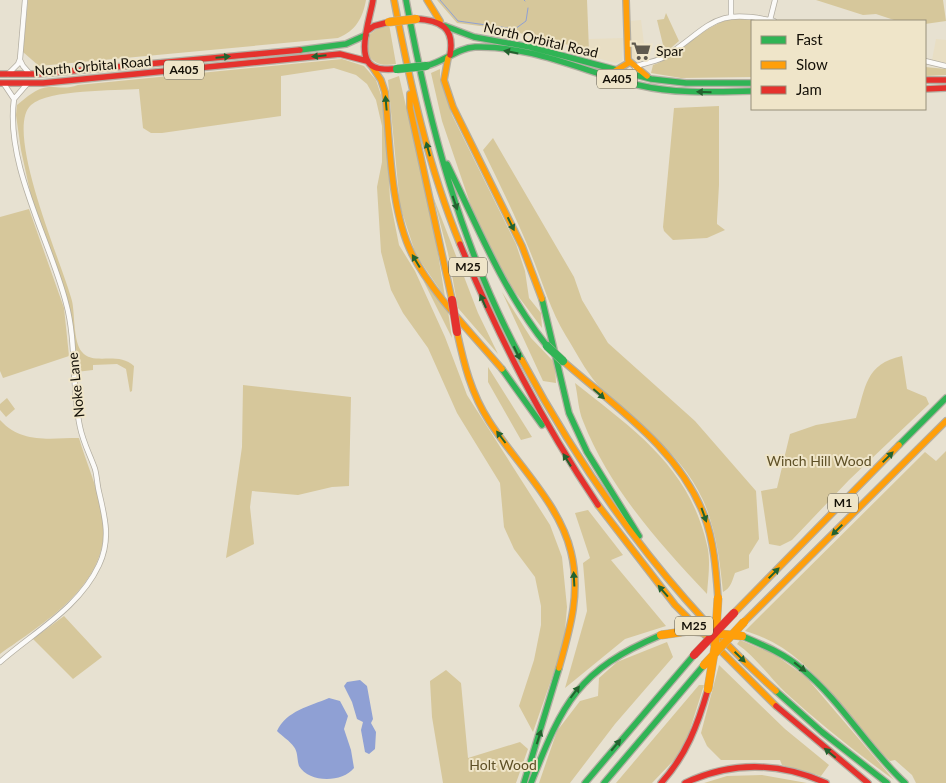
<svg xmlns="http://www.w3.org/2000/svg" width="946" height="783" viewBox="0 0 946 783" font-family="Lato,sans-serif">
  <rect width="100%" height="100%" fill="#e7e1d1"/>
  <path fill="#e8dec4" d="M641 20 646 59 635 61 631 58 630 21Z
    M623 38 622 61 616 63 589 56V39Z
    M936 39 946 40V63L932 60Z"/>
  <path fill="#d6c79b" d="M28 0H366C363 17 356 31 338 38L39 66 23 52Z
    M437 0H587L589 50 503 29 457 23Z
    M816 0H943L946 21 925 24V21H897L876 14 863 15Z
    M666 13 679 41 665 53 657 20 664 19Z
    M733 18 761 21H752V77L681 78 651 73 653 65C683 55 697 28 733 18Z
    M389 24 396 64C383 66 374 65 367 53L369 35 378 28Z
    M342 59 364 66 376 80 381 95 387 141 390 199 399 245 415 271 445 337 467 395 550 525 562 557 567 607 564 643 533 732 519 706 534 660 541 625V606L535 577 514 549 504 527 500 483 457 413 428 348 403 313 391 290 381 252 377 187 382 162V126L376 100 367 84 356 75 334 68 281 76V116L162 133H151L143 128 139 89C115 91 49 89 31 105 3 130 63 266 72 301 75 314 73 342 82 352 93 366 118 351 134 366L132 391 130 392 126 369 117 364 93 365V370L76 372 71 321 33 205 21 150 16 115 17 105C27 97 36 88 49 87 60 87 67 89 78 85Z
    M925 67 946 69V75L925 76Z
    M440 69V78L452 115 516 244 525 271 529 298 541 313 542 328 509 284 473 212 442 121 431 73Z
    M399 76 433 223 445 297 416 255 400 206 388 80Z
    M719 106V185L717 220V224L725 230 707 238 673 240 664 231 663 227 674 108Z
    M493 138 574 277 582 300 608 343 695 421 756 491 759 539 749 555V568L735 573C732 581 731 588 723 592 720 562 716 529 703 500 678 446 633 426 597 384 585 370 576 352 566 336 550 310 541 277 529 249 515 215 499 183 483 150Z
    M433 196 478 313 498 354 458 308 448 253Z
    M29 209 64 308 69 356 3 378 0 371V217Z
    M423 280 448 311 452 338Z
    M502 292 531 338 555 363 556 383 543 381Z
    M902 356 907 389 926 397 929 404 849 480 792 540 780 546 769 544 761 491 777 488 790 434 816 425 856 418C866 387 865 364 902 356Z
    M488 367 532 437 521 440 488 382Z
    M575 383C634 430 689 466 707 545 711 560 708 579 707 594 659 543 609 488 583 421 578 410 578 395 575 383Z
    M243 385 351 397 349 486 332 487 298 495 252 491 250 507 254 544 226 558 242 447Z
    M7 398 15 409 6 417 0 410V404Z
    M0 420C22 444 49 438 79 438 86 462 97 486 102 511 116 580 48 620 0 654Z
    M946 451V783H916L912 775 895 760 890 761C840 717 816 651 745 631L925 452 936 461Z
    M588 510 623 555 611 560 666 626 625 639 565 688 587 611 583 563 590 558 575 513Z
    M64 616 102 657 73 679 33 639Z
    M740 640 774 654 806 677 894 780C857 753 820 724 786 693 769 677 756 657 737 644Z
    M667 642 673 657 615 724 570 783H539L557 731 580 701 598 696 599 678 617 662Z
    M719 665 785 729 829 765 821 776 782 765 780 760H721L707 746 701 733Z
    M446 670 461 683 468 758 520 742 528 749 516 783H443L432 717 430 681Z
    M699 685H704L688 736 676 758 652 783H616Z
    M762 775 807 783H704L727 776Z"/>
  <path fill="#8fa0d4" d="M360 680 367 686 373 719 371 723 376 732 375 749 369 754 365 752 361 730 363 722 357 719 352 702 344 686 347 682Z
    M329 698 340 701 348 716 344 729 351 750 354 768C342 783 309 783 299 766 297 760 298 752 294 747 290 741 282 736 277 731 286 711 310 706 329 698Z"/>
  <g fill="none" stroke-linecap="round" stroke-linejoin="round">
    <path stroke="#8fa0d4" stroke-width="1" d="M440 0 458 21 515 29 526 21 528 8
      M524 0 525 1"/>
    <defs>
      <path id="street" d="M731 0V17
        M770 20 775 0
        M20 60 23 66 30 74
        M925 61 946 66
        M635 67C645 62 658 62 668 55 713 24 714 8 774 21
        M8 74 18 64 20 59 25 0
        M4 84 14 99
        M0 662C34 632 79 608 99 565 111 540 105 517 99 492 97 484 97 476 95 469 90 455 83 442 80 427 71 386 77 343 66 303 50 240 5 165 14 99L27 84"/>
      <path id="fast" d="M406 0C429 124 461 248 522 360
        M445 26 474 37 530 47 651 79 686 83H752
        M300 50 346 44 366 35
        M426 66C444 62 457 48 475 47 531 45 585 72 638 85 675 94 714 92 752 91
        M447 164C478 227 503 291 547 346
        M542 299 569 413 587 452 639 536
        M502 369 542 425
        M899 445 946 398
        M742 636C763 645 785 654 802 669 842 702 867 748 905 783
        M776 691 822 732 887 783
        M524 783 559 668
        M531 783C563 702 578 670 661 635
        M585 783 694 655
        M604 783 704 665"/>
      <path id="slow" d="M394 0C410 83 428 166 460 244
        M427 0 440 21
        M626 0 628 60 647 76
        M448 58 444 80 453 107 522 246 542 299
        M371 65 381 80 385 92C390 141 390 210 412 254 431 292 474 336 502 369
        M615 71 630 62
        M410 94V108L452 300
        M457 332C464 364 471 393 489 421 515 462 560 504 571 552 581 593 570 629 559 668
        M522 360C588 483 671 597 776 691
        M563 361C615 407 678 448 704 515 714 541 716 570 718 598
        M598 505 675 605 776 706
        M734 613 899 445
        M744 622 946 421"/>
      <path id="jam" d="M373 0C371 16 353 62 377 68 383 70 391 69 397 69
        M416 19C441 20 455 28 450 55
        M367 31 374 26 389 22
        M0 74H38L300 50
        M925 80H946
        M0 83H43L340 54 367 61
        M925 89 946 88
        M460 244C499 338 541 420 598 505
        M776 706 868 783
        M661 783C686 756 698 724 708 689
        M685 783C732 761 779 762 826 783"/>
    </defs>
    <use href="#street" stroke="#b3aea2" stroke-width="6"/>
    <use href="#fast" stroke="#b3aea2" stroke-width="8"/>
    <use href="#slow" stroke="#b3aea2" stroke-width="8"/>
    <use href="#jam" stroke="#b3aea2" stroke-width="8"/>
    <use href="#street" stroke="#fbfaf8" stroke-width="4.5"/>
    <use href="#fast" stroke="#30b455" stroke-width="5.5"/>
    <use href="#slow" stroke="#ff9f0a" stroke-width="5.5"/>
    <use href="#jam" stroke="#e5322d" stroke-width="5.5"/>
    <defs>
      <path id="fast-bridge" d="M397 69 426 66
        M547 346 563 361"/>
      <path id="slow-bridge" d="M389 22 416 19
        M661 635 689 631 742 636
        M704 665 744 622
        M708 689 715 647 718 598"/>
      <path id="jam-bridge" d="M452 300 457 332
        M694 655 734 613"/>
    </defs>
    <use href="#fast-bridge" stroke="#b3aea2" stroke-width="9" stroke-linecap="butt"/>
    <use href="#slow-bridge" stroke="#b3aea2" stroke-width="9" stroke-linecap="butt"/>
    <use href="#jam-bridge" stroke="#b3aea2" stroke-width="9" stroke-linecap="butt"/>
    <use href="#fast-bridge" stroke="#30b455" stroke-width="8"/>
    <use href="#slow-bridge" stroke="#ff9f0a" stroke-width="8"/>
    <use href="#jam-bridge" stroke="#e5322d" stroke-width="8"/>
  </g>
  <defs><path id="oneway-solid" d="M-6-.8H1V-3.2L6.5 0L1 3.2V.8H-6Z" transform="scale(1.25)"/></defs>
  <g fill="#22622e">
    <use href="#oneway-solid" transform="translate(511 52) rotate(-169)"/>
    <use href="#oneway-solid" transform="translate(319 56) rotate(174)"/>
    <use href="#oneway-solid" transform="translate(223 57) rotate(-5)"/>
    <use href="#oneway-solid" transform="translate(704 92) rotate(-179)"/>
    <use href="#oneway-solid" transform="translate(386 103) rotate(-95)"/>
    <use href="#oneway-solid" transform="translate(428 149) rotate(-105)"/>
    <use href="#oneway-solid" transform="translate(455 203) rotate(71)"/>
    <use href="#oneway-solid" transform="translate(511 224) rotate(64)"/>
    <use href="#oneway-solid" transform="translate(416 261) rotate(-121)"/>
    <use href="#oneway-solid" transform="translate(483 301) rotate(-114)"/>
    <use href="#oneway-solid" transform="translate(517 353) rotate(64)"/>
    <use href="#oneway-solid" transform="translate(599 394) rotate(41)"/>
    <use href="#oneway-solid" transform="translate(501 437) rotate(-127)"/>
    <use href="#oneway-solid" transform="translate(888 457) rotate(-45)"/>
    <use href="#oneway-solid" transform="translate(567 460) rotate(-122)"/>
    <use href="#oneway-solid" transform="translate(704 515) rotate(70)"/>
    <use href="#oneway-solid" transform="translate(837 530) rotate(135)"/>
    <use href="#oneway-solid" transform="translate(774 573) rotate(-45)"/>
    <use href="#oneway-solid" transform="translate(574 579) rotate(-93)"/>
    <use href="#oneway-solid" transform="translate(663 591) rotate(-131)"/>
    <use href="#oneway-solid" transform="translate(740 657) rotate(44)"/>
    <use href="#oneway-solid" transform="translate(800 667) rotate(38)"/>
    <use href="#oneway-solid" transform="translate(575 692) rotate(-53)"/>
    <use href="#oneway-solid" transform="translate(539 737) rotate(-72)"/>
    <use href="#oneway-solid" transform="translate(616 745) rotate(-50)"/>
    <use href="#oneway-solid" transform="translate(830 753) rotate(-140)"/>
  </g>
  <defs>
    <symbol id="supermarket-bare" viewBox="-9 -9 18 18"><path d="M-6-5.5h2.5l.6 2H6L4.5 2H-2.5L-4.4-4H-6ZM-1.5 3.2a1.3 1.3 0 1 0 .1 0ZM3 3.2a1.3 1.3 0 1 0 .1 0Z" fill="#5e594e" stroke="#efe5c9" stroke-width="2.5" paint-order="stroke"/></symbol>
  </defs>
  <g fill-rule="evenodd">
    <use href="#supermarket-bare" x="627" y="37" width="28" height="28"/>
  </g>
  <g text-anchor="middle" stroke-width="4" stroke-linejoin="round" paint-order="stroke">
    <g fill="#efe5c9" stroke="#565041" stroke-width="1">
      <rect x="164" y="60.5" width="40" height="19" rx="4"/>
      <rect x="597" y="69.5" width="40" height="19" rx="4"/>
      <rect x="449" y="257.5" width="38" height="19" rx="4"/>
      <rect x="828" y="493.5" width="30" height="19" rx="4"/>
      <rect x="675" y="616.5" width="38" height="19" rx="4"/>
    </g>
    <g font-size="12" font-weight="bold" fill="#141007">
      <text x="184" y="74">A405</text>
      <text x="617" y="83">A405</text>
      <text x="468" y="271">M25</text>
      <text x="843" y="507">M1</text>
      <text x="694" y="630">M25</text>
    </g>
    <g font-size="14" fill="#141007" stroke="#efe5c9">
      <text transform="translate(541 40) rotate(13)" y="5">North Orbital Road</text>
      <text transform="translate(93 66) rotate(-5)" y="5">North Orbital Road</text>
      <text transform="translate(76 385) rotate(-96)" y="5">Noke Lane</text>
    </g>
    <g font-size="14" fill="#141007" stroke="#efe5c9" text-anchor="start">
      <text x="656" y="56">Spar</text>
    </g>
    <g font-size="14" fill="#5e5026" stroke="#efe5c9">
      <text x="819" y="466">Winch Hill Wood</text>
      <text x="503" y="770">Holt Wood</text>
    </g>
  </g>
  <rect x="751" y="20" width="175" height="90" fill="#efe5c9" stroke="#97907b"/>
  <rect x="761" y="36" width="25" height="8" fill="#30b455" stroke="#97907b"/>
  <text x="796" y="45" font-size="15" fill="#141007">Fast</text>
  <rect x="761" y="61" width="25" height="8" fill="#ff9f0a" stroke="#97907b"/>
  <text x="796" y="70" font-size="15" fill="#141007">Slow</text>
  <rect x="761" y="86" width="25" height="8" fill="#e5322d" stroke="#97907b"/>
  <text x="796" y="95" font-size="15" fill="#141007">Jam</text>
</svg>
